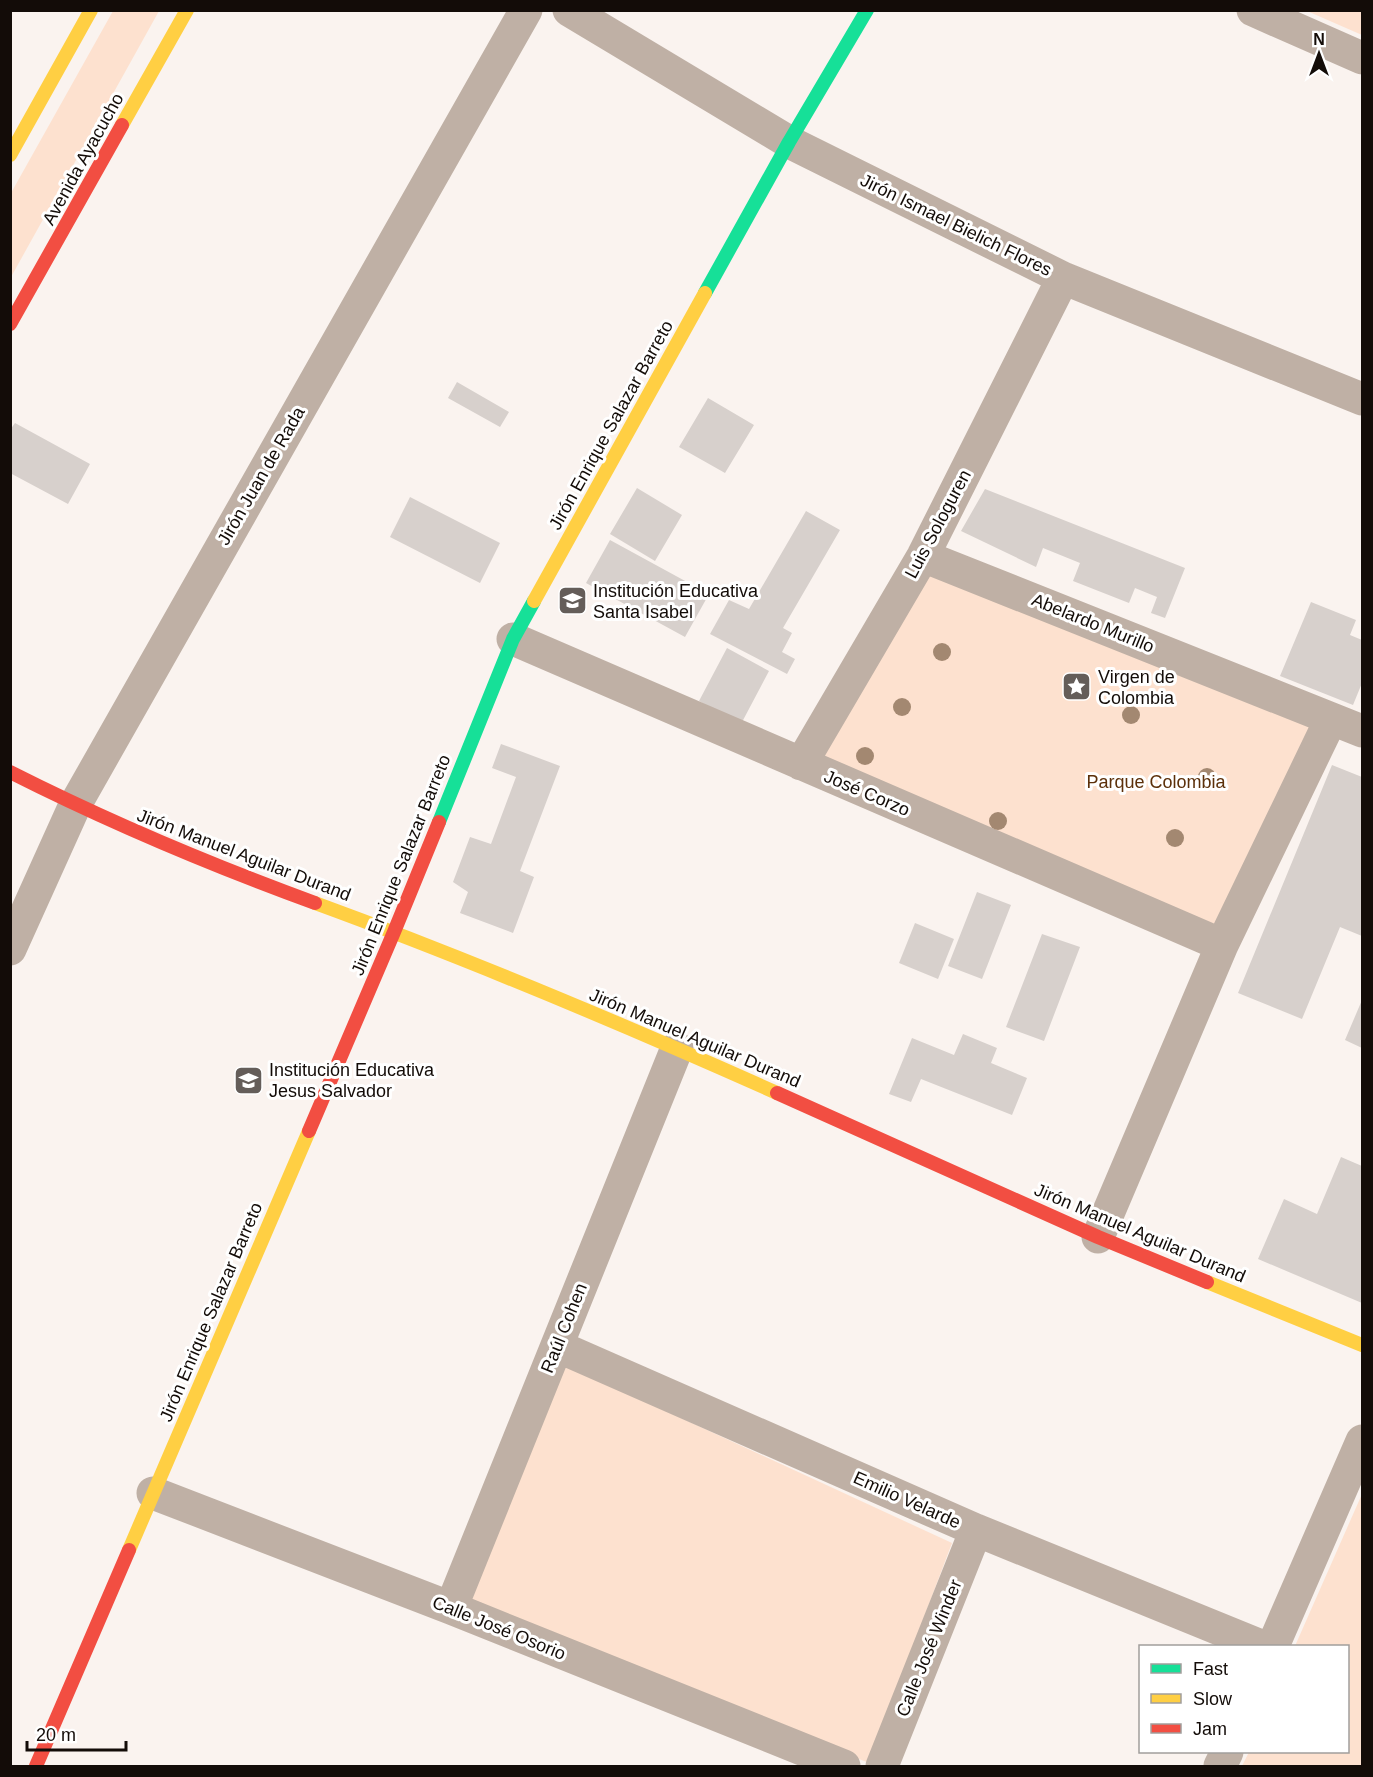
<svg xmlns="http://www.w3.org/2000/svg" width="1373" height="1777" viewBox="0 0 1373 1777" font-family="Helvetica,sans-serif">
  <rect width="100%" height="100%" fill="#faf3ef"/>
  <path fill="#fde1cf" d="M113 11H159L11 277V193Z
    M1307 11H1362V35Z
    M923 556 1331 719 1222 945 801 764Z
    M562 1363 952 1543 869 1763 467 1601Z
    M1362 1494V1766H1242L1249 1752H1348V1646H1295Z"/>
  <path fill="#d7d0cc" d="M457 382 509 412 500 427 448 398Z
    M708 398 754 425 725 473 679 447Z
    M15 423 90 464 68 504 10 473V430Z
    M637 488 682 515 655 561 610 534Z
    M985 489 1185 568 1165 618 1151 613 1157 597 1135 588 1129 603 1073 581 1080 563 1043 548 1036 567 961 531Z
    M410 497 500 543 480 583 390 537Z
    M806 511 840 530 783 628 792 633 782 652 795 659 787 674 710 634 729 600 749 609Z
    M610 540 709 594 685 637 586 583Z
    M1311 602 1356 620 1350 635 1362 640V683L1353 705 1280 676Z
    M727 648 769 671 741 724 699 701Z
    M501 744 560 766 520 871 534 877 513 933 460 913 468 892 453 882 470 837 491 844 516 777 492 768Z
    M1332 765 1362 777V936L1340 927 1302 1019 1238 993Z
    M977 892 1011 905 982 979 948 966Z
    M915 923 954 939 938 979 899 963Z
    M1042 934 1080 947 1044 1041 1006 1027Z
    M1362 1000V1048L1345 1040Z
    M963 1034 997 1048 991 1063 1027 1078 1012 1115 921 1079 911 1102 889 1094 912 1038 954 1055Z
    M1341 1157 1362 1166V1303L1258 1259 1284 1199 1317 1214Z"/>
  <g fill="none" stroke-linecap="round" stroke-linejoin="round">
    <path stroke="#bfb0a5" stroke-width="33" d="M569 10 789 142 1063 278 1362 399
      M1253 10 1362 58
      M923 556 1362 731
      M513 639 1222 945
      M801 764 923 556 1063 278
      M10 949 75 805 526 10
      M1098 1237 1222 945 1331 719
      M557 1346 976 1530 1261 1646
      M153 1493 451 1608 844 1766
      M451 1608 677 1048
      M1273 1646 1362 1441
      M882 1766 976 1530
      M1220 1766 1227 1752"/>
    <path stroke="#16e098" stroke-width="14" d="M705 293 789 142 867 10
      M439 822 513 639 534 601"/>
    <path stroke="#ffcf43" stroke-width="14" d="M122 125 187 10
      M10 155 91 10
      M534 601 705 293
      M315 903C471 960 625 1025 777 1093
      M1207 1282 1362 1345
      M129 1550 309 1131"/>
    <path stroke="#f24e42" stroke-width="14" d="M10 324 122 125
      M10 772C109 822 211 865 315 903
      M777 1093 1098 1237 1207 1282
      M309 1131 394 932 439 822
      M36 1766 129 1550"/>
  </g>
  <g fill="#a38871">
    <circle cx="942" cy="652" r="9"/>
    <circle cx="902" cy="707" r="9"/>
    <circle cx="1131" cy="715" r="9"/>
    <circle cx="865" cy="756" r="9"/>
    <circle cx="1207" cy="777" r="9"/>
    <circle cx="998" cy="821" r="9"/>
    <circle cx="1175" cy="838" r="9"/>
  </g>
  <defs>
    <symbol id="school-square" viewBox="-11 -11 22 22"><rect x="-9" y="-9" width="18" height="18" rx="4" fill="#645d59" stroke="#fff"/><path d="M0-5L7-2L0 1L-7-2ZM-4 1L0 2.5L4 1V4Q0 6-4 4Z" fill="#fff"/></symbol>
    <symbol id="sight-square" viewBox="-11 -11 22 22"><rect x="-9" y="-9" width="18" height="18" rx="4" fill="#645d59" stroke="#fff"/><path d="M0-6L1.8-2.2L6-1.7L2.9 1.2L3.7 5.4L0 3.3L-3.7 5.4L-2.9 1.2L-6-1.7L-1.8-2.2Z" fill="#fff"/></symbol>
  </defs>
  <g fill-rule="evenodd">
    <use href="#school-square" x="556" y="584" width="33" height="33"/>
    <use href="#sight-square" x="1060" y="670" width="33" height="33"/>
    <use href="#school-square" x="232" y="1064" width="33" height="33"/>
  </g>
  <g text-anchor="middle" stroke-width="6" stroke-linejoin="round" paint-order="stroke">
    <g font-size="18" fill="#130c08" stroke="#fff">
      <text transform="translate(83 159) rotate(-61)" y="6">Avenida Ayacucho</text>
      <text transform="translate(956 225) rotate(26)" y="6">Jirón Ismael Bielich Flores</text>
      <text transform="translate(611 425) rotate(-61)" y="6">Jirón Enrique Salazar Barreto</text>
      <text transform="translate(261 476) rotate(-60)" y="6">Jirón Juan de Rada</text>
      <text transform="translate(938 524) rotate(-62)" y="6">Luis Sologuren</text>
      <text transform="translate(1093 623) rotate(22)" y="6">Abelardo Murillo</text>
      <text transform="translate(867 793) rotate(23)" y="6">José Corzo</text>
      <text transform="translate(244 855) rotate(21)" y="6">Jirón Manuel Aguilar Durand</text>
      <text transform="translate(401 865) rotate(-68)" y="6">Jirón Enrique Salazar Barreto</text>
      <text transform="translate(695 1038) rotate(23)" y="6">Jirón Manuel Aguilar Durand</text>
      <text transform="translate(1140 1233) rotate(23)" y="6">Jirón Manuel Aguilar Durand</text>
      <text transform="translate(211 1312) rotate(-67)" y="6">Jirón Enrique Salazar Barreto</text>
      <text transform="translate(564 1328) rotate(-68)" y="6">Raúl Cohen</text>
      <text transform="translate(907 1500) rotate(24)" y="6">Emilio Velarde</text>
      <text transform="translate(499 1628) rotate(22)" y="6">Calle José Osorio</text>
      <text transform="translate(929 1648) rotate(-68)" y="6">Calle José Winder</text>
    </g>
    <g font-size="18" fill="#130c08" stroke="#fff" text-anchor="start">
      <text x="593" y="597">Institución Educativa<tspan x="593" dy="21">Santa Isabel</tspan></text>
      <text x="1098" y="683">Virgen de<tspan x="1098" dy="21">Colombia</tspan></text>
      <text x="269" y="1076">Institución Educativa<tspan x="269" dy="21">Jesus Salvador</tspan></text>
    </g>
    <g font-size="18" fill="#5c300a" stroke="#fff">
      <text x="1156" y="788">Parque Colombia</text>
    </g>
  </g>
  <rect width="1373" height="1777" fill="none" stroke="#130c08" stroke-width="24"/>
  <rect x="1139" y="1645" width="210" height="108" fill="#ffffff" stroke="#a19e9c" stroke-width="1.5"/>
  <rect x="1151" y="1664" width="30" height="9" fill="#16e098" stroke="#a19e9c" stroke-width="1.5"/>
  <text x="1193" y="1675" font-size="18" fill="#130c08">Fast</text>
  <rect x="1151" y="1694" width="30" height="9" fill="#ffcf43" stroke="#a19e9c" stroke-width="1.5"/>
  <text x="1193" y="1705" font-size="18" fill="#130c08">Slow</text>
  <rect x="1151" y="1724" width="30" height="9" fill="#f24e42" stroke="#a19e9c" stroke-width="1.5"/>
  <text x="1193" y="1735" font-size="18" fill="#130c08">Jam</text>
  <g transform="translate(1319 54)" stroke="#ffffff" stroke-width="4.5" paint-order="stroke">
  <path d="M0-4.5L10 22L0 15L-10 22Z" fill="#130c08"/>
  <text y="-9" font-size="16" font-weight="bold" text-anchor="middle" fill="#130c08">N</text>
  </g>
  <path d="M27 1741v9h99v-9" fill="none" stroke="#130c08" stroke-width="3"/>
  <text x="36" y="1741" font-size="18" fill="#130c08" stroke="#ffffff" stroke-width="4.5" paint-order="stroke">20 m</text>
</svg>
